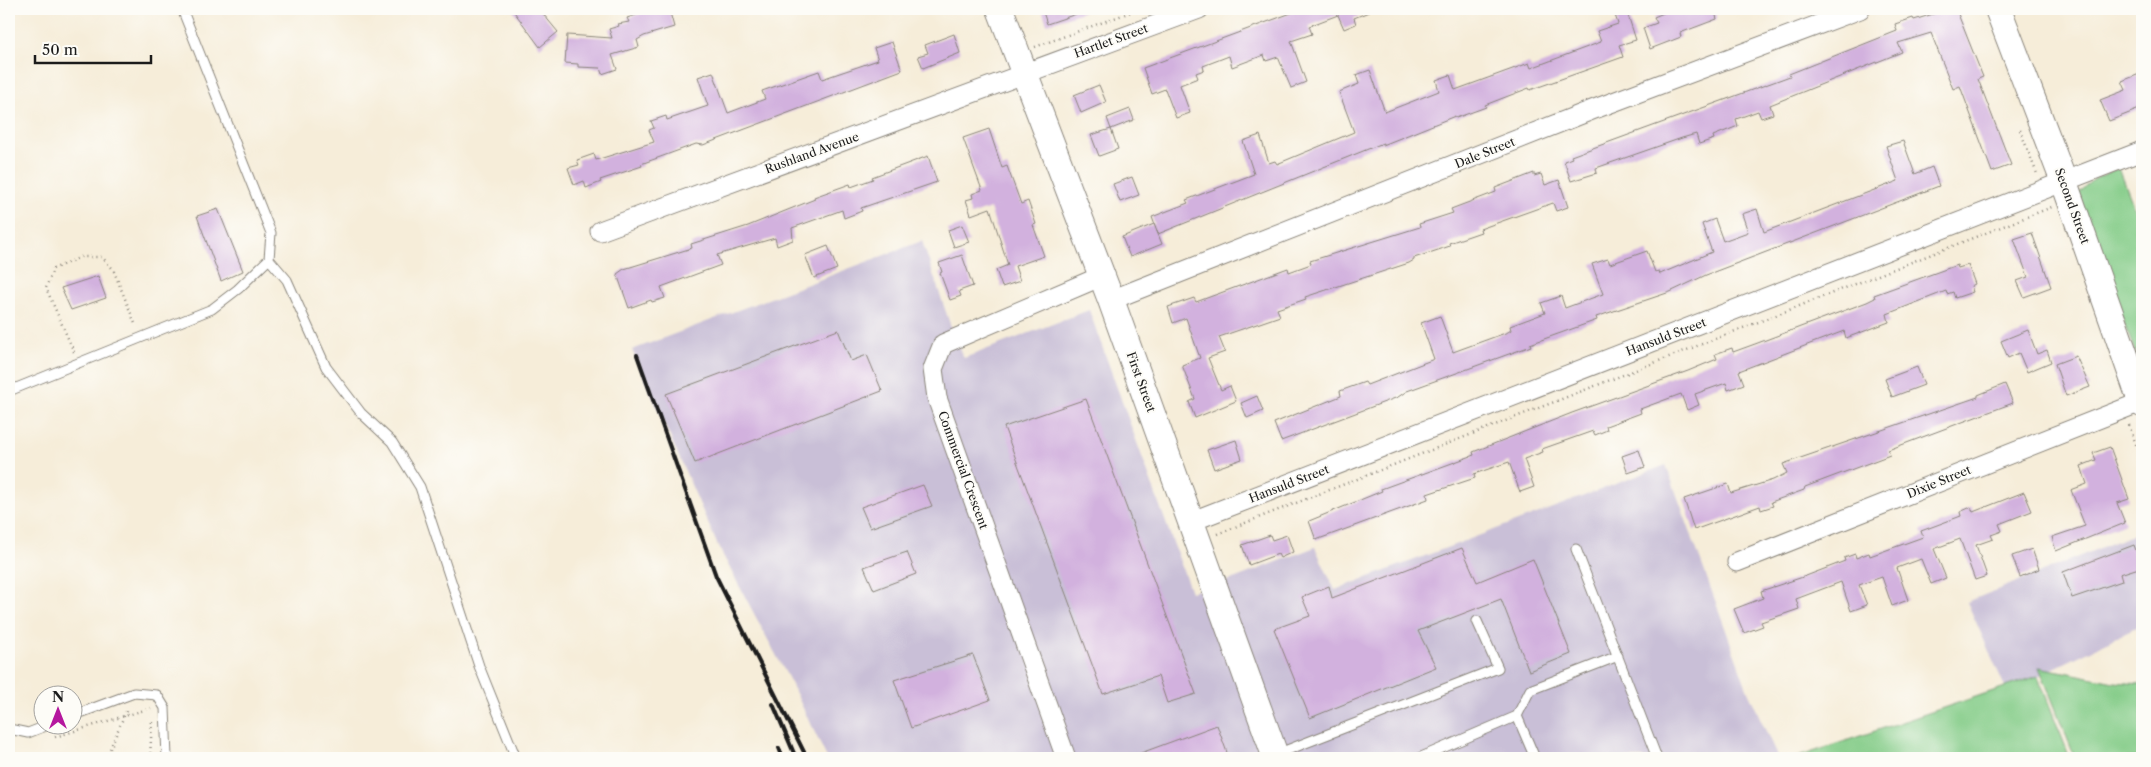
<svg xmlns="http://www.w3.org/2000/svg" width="2151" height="767" viewBox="0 0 2151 767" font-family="'Libre Caslon Text',serif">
  <rect width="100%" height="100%" fill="#fdfcf7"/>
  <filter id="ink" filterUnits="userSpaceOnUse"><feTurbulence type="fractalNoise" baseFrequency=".02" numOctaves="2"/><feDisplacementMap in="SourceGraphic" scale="10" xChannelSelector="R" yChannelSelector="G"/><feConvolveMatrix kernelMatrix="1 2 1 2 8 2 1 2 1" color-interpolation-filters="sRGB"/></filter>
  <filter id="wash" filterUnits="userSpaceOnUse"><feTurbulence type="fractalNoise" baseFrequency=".0096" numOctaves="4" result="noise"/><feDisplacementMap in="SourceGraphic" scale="20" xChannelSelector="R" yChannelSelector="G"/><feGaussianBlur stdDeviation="1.12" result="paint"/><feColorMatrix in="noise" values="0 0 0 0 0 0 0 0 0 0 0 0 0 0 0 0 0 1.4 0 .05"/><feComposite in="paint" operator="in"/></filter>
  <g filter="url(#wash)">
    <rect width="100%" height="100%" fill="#f6edd9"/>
    <path fill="#c9bfd7" d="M922 241 952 330 964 358 1089 310 1191 592 1231 580 1315 547 1335 590 1666 465 1748 691 1778 758H827L791 683 718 546 632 350Z
      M2142 531V625L2038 676 2005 687 1967 602Z"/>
    <path fill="#84cc88" stroke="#507452" d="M2119 168 2142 228V371L2077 196C2086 181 2102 175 2119 168Z
      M2039 667 2114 682 2142 684V758H2075Z
      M2038 676 2070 758H1795L2005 687Z"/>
    <g id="blocks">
      <path fill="#d2b1de" d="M512 9H539L558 32 540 47Z
        M640 9H669L674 27 644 36 637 40 639 47 612 55 617 69 602 74 600 68 578 67V64L565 63 567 35 612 38 609 29 619 26 618 24 629 22 627 18 642 13Z
        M1042 9H1085V11L1047 24Z
        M1302 9H1376L1354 18 1356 24 1344 29 1338 15 1309 26 1312 34 1291 41 1306 82 1291 88 1278 57 1266 61 1264 55 1232 67 1229 56 1203 66 1204 70 1196 73 1198 78 1180 85 1190 113 1176 118 1165 89 1152 94 1143 68Z
        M1613 9H1626L1636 40 1619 45 1623 57 1530 90 1529 88 1485 105 1486 107 1456 118 1455 116 1383 145V143L1158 234 1152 217 1188 203 1186 200 1254 174 1243 141 1260 135 1269 163 1275 161 1277 164 1354 132 1339 92 1359 84 1356 75 1370 70 1385 112 1439 91 1436 80 1450 75 1455 90 1529 63 1531 68 1601 42 1597 31 1618 24Z
        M1673 9 1675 13 1687 9H1714L1717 19 1680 33 1681 37 1650 49 1643 28 1657 23 1654 17Z
        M1949 9H1956L1983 77 1978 79 2011 165 1992 172 1960 86 1953 89 1931 33 1898 43 1902 52 1770 105 1773 114 1761 118 1758 111 1736 119 1738 126 1713 136 1714 139 1699 144 1696 134 1682 138 1596 168 1597 173 1571 181 1564 161 1572 158 1571 156 1790 76 1789 74 1897 31 1895 24 1913 18 1914 20Z
        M954 34 960 53 923 68 918 56 928 53 925 45Z
        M892 42 902 70 703 145 696 144 641 164 642 166 600 180 601 182 586 188 584 181 574 185 568 168 579 165 577 160 594 154 596 160 654 142 649 130 654 128 651 121 666 116 667 120 708 106 698 77 713 72 728 113 765 99 762 91 819 71 822 79 878 60 874 48Z
        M2142 73V108L2109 121 2100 100 2126 90 2122 81Z
        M1099 85 1106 102 1081 113 1074 95Z
        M1130 109 1134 120 1111 129 1107 118Z
        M989 129 1002 168 1007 166 1021 204 1028 201 1036 224 1033 225 1044 256 1015 266 1020 281 1002 287 996 270 1008 265 990 208 971 215 966 200 973 198 972 194 982 190 963 138Z
        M1111 129 1118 149 1099 156 1091 135Z
        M1903 141 1915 174 1932 167 1939 186 1706 275 1670 292 1596 317 1597 320 1530 344 1531 346 1407 391 1398 397 1281 441 1274 423 1341 396 1340 391 1365 382 1367 385 1434 359 1421 323 1440 316 1453 352 1508 332 1511 330 1510 326 1545 313 1541 303 1561 296 1565 308 1603 294 1592 264 1608 259 1610 264 1647 251 1655 272 1659 271 1660 274 1712 252 1702 224 1715 219 1723 241 1748 232 1742 214 1757 209 1764 232 1898 181 1886 146Z
        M928 156 937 182 861 208 862 211 844 218 842 210 792 228 793 240 777 246 775 238 717 255 721 265 661 287 665 298 652 302 651 300 629 308 617 274 624 269 692 248 691 244 748 226 815 199 814 197 850 184 851 187 873 179 872 177Z
        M1534 173V176L1541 174 1545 185 1559 180 1568 207 1556 211 1553 203 1480 229 1481 232 1449 243 1450 246 1414 258V260L1409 263 1305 297 1306 299 1277 309 1280 316 1219 337 1225 352 1208 358 1221 390 1230 386 1236 401 1195 418 1189 402 1195 399 1182 365 1200 358 1186 318 1173 323 1168 307 1194 298 1196 302 1288 268 1289 272 1311 264 1310 261 1420 227 1419 224 1453 213 1451 209 1496 192 1495 188Z
        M1132 177 1139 195 1120 202 1113 184Z
        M218 209 243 271 221 281 197 216Z
        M1154 224 1162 244 1130 257 1122 237Z
        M962 225 969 242 954 247 948 230Z
        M2032 233 2051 287 2024 297 2017 281 2028 277 2014 239Z
        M828 246 837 269 814 278 805 255Z
        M962 255 973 286 959 291 961 296 950 300 940 273 942 272 939 263Z
        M1957 265 1958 268 1968 265 1975 284 1971 286 1973 292 1955 298 1953 292 1947 294 1946 291 1887 314 1889 322 1846 338 1844 331 1739 371 1744 384 1728 390 1726 383 1695 394 1699 405 1687 410 1681 394 1640 409 1641 413 1606 426 1607 430 1595 435 1593 431 1542 449 1543 452 1524 459 1534 487 1520 492 1509 462 1474 474 1475 478 1427 494 1428 499 1316 540 1309 521 1382 491 1381 489 1474 455 1473 452 1572 413 1688 371 1717 359 1715 354 1732 348 1733 352 1755 344 1867 302 1875 298 1874 295Z
        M98 276 106 298 71 310 61 288Z
        M838 330 851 361 867 355 882 391 695 463 666 394Z
        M2028 330 2037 354 2047 350 2051 362 2027 372 2019 353 2008 358 2001 341Z
        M2076 356 2090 387 2066 396 2055 364Z
        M1917 367 1924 385 1892 397 1885 379Z
        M2005 384 2013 403 1888 450 1890 455 1805 487 1804 490 1771 502 1773 506 1761 510 1760 506 1694 530 1684 499 1728 484 1731 493 1773 480 1787 473 1783 464 1978 397V395Z
        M1257 396 1263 411 1247 418 1241 403Z
        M1086 399 1196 694 1167 703 1158 676 1103 694 1004 427Z
        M1236 440 1242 459 1214 469 1207 450Z
        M2110 447 2129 499 2117 503 2125 523 2056 551 2052 537 2085 526 2071 490 2087 484 2081 466 2096 460 2093 453Z
        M1639 450 1645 467 1628 473 1622 456Z
        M923 485 932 506 870 528 861 507Z
        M2024 492 2032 511 1999 524 2002 531 1991 535 1993 539 1976 545 1987 576 1975 580 1960 539 1934 549 1946 578 1931 584 1921 559 1897 568 1908 600 1892 606 1882 577 1859 585 1867 605 1851 611 1841 582 1796 599 1799 609 1761 622 1763 626 1744 633 1734 609 1763 598 1761 591 1806 576 1845 561 1844 558 1855 554 1856 558 1869 553 1870 556 1923 537 1921 531 1961 516 1960 512 1971 507 1973 512Z
        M1270 535 1272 540 1287 535 1293 552 1280 558 1278 554 1249 565 1242 545Z
        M2134 545 2142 567 2120 574 2122 581 2072 598 2063 572Z
        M1462 548 1477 582 1533 559 1571 654 1529 671 1501 599 1418 631 1436 667 1310 718 1274 629 1310 616 1302 597 1329 586 1332 598Z
        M2032 549 2039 569 2020 577 2012 556Z
        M907 552 916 574 874 590 864 567Z
        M973 655 990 700 911 728 894 680Z
        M1217 725 1229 758H1131L1130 757Z"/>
    </g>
  </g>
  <g filter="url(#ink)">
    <use href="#blocks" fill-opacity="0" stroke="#89847a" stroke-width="1"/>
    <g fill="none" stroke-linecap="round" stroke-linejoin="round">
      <defs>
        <path id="lane" d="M269 259 287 280 326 367 361 413 392 442 420 487 479 666 516 758
          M9 391 212 309 238 289 269 259 271 233 182 9
          M1576 549 1657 758
          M72 716 134 693 157 695 165 708 167 758
          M1517 716 1530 690 1618 656
          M9 729 28 733 51 724
          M1277 754 1498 668 1477 621
          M1419 758 1517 716 1535 758"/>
        <path id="street" d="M600 231 1199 9
          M1111 300 1592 110 1860 9
          M1190 522 2142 151
          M1737 562 2141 402
          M1066 758 937 398 933 369 943 344 1102 276"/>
        <path id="secondary" d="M1000 9 1111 300 1276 758
          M1998 9 2064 182 2142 404"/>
      </defs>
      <use href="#lane" stroke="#89847a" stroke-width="11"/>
      <use href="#street" stroke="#89847a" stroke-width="21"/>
      <use href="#secondary" stroke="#89847a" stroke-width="28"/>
      <path stroke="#89847a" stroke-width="2.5" stroke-dasharray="1 4" stroke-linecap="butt" d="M1975 9 1977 15
        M1035 47 1139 9
        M2020 130 2037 174
        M74 352 46 288 53 269 81 257H102L113 269 136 326
        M2129 425 2142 461
        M1217 534 2052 207
        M55 737 151 708
        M106 758 127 709
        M150 758 152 720"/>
      <use href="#lane" stroke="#fff" stroke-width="9"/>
      <use href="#street" stroke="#fff" stroke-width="19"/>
      <use href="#secondary" stroke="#fff" stroke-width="26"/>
      <path stroke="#1c1c1c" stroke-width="4" d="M637 355 716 576 807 758
        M773 704 796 758
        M779 748 783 758"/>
    </g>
  </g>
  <g text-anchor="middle" stroke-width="4" stroke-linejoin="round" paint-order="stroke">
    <g font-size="12" fill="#1c1c1c" stroke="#fdfcf7">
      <text transform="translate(1111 41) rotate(-20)" y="4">Hartlet Street</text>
      <text transform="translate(812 153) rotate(-20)" y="4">Rushland Avenue</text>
      <text transform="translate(1485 153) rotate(-22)" y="4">Dale Street</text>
      <text transform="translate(2072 206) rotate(70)" y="4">Second Street</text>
      <text transform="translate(1666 337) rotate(-21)" y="4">Hansuld Street</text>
      <text transform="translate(1141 382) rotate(70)" y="4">First Street</text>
      <text transform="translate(963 470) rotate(70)" y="4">Commercial Crescent</text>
      <text transform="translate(1939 482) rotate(-22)" y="4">Dixie Street</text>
      <text transform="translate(1289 484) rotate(-21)" y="4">Hansuld Street</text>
    </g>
  </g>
  <rect width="2151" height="767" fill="none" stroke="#fdfcf7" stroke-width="30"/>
  <g transform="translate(58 710)"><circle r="24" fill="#fdfcf7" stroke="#a3a29f"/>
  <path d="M0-4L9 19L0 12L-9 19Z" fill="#b5179e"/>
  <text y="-8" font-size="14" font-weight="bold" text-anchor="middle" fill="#1c1c1c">N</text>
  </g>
  <path d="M35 55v8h116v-8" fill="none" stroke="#1c1c1c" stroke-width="2.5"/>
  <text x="42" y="55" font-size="15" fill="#1c1c1c" stroke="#fdfcf7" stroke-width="4" paint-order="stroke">50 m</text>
</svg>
